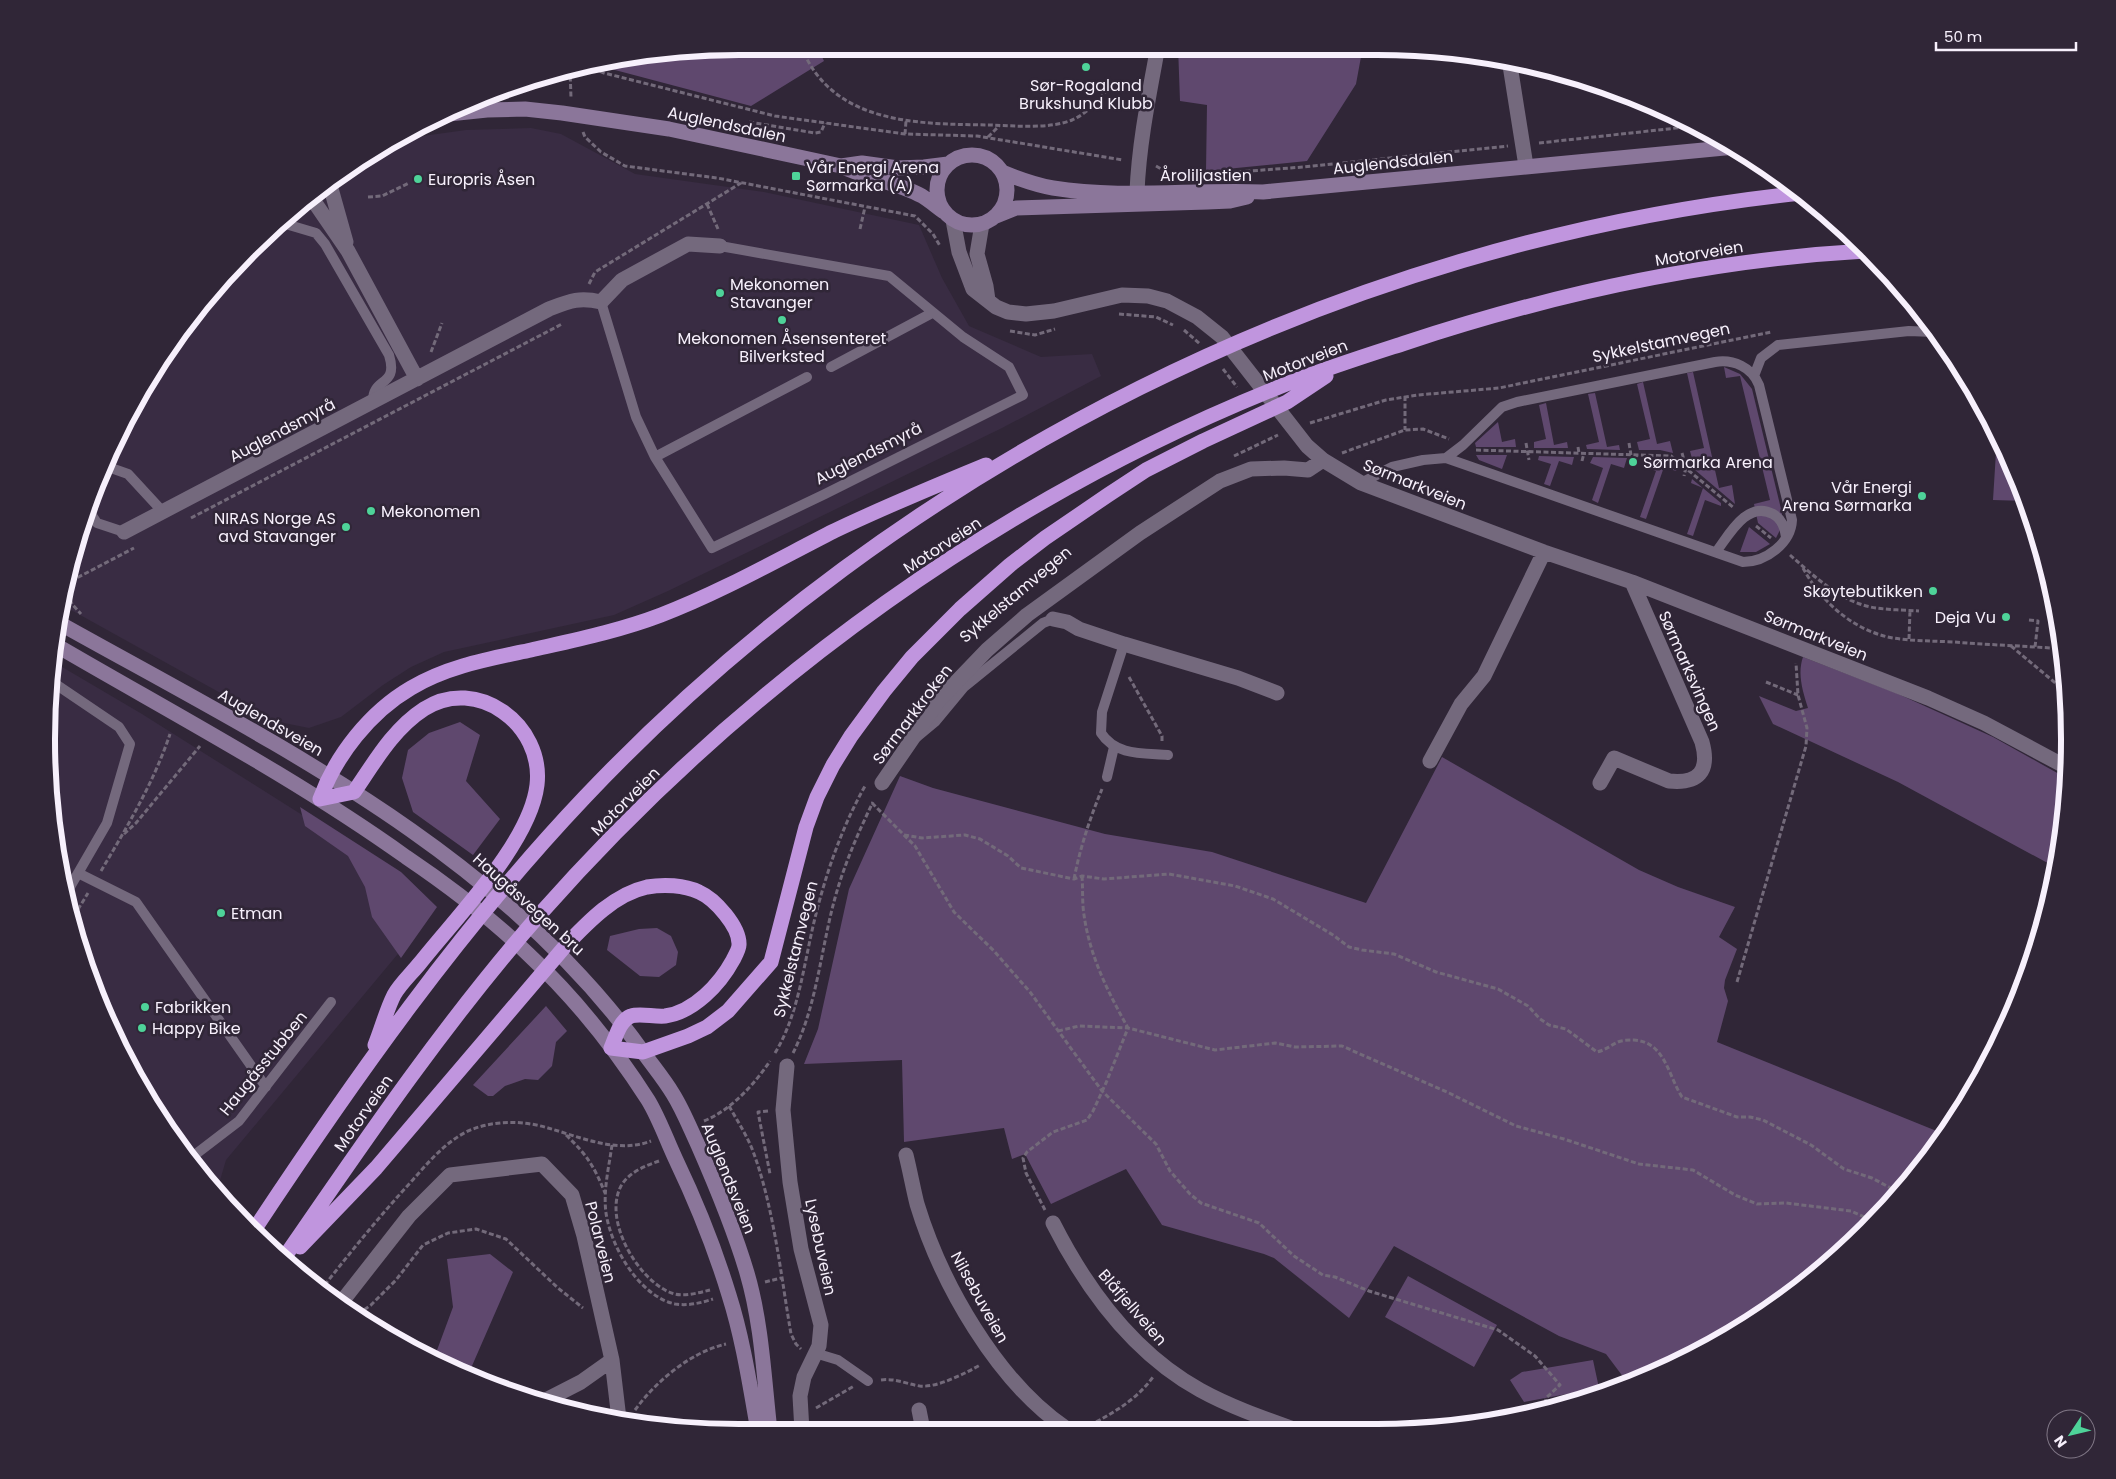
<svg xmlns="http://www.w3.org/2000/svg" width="2116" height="1479" viewBox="0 0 2116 1479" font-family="Poppins,sans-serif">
  <rect width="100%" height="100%" fill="#302637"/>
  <path fill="#392c43" d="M531 128 561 134 635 174 764 192 919 225 942 278 969 326 1041 357 1092 354 1101 376 1002 428 668 591 614 615 444 652 411 667 383 685 341 717 309 728 269 720 64 606 99 474 139 393 218 283 355 163 394 140 466 130Z
    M52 661 142 714 326 830 409 911 412 937 226 1160 216 1194 118 1046 60 874 48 785Z"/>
  <path fill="#5f486e" d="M740 46H817L824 61 751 106 596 65Z
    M1178 46H1363L1356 84 1307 161 1206 171 1207 105 1180 101Z
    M1724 367 1740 374 1752 389 1782 513V526L1776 538 1758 523 1754 504 1770 500 1740 376 1726 378Z
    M1693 372 1719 488 1732 485 1735 504 1695 470 1690 451 1704 448 1687 373Z
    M1643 382 1657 444 1670 441 1673 453 1660 450H1639L1637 442 1650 439 1637 384Z
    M1595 393 1607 447 1619 445 1620 450 1587 449 1586 445 1599 442 1588 394Z
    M1546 403 1554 445 1567 442 1568 448H1534V442L1546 439 1539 405Z
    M1498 422 1502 442 1515 439 1516 447H1476L1475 443Z
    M1997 436 2026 501 1993 500Z
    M1476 455H1507L1502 469 1479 460Z
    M1539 456 1574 457 1572 465 1559 461 1550 486 1544 484 1551 464 1538 460Z
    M1593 457 1627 458 1624 468 1611 464 1598 503 1592 500 1603 468 1590 463Z
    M1646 459 1668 460 1678 467 1676 471 1664 467 1646 519 1640 517 1656 471 1644 467Z
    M1692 479 1721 503V506L1705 500 1693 536 1687 534 1703 488 1691 483Z
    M1749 527 1770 544 1756 552H1740Z
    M1803 657 1896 693 1993 737 2068 779 2055 867 1898 782 1773 724 1759 696 1796 711 1808 708C1803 692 1797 674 1803 657Z
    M460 722 480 735 466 781 500 819 473 855 413 812 402 778 408 750 429 733Z
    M1442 757 1639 870 1678 887 1735 907 1719 937 1737 949 1725 980 1724 988 1728 1001 1717 1042 1944 1134 1927 1161 1834 1261 1683 1361 1627 1382 1606 1354 1559 1336 1394 1246 1349 1318 1274 1258 1264 1254 1162 1225 1126 1169 1051 1204 1025 1154 1012 1159 1004 1128 904 1142 902 1060 804 1064 818 1029 849 889 900 776 933 788 1105 834 1212 852 1366 903Z
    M300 807 401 872 437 907 401 958 372 917 365 887 348 856 305 826Z
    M657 928 671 936 678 952 676 965 659 977 640 976 607 950 610 936 639 929Z
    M546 1006 567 1031 556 1042 552 1066 538 1080 525 1079 505 1086 493 1096H488L473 1085Z
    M490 1254 513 1272 468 1375 433 1361 453 1307 447 1259Z
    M1408 1276 1497 1325 1474 1367 1385 1317Z
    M1593 1360 1599 1388 1524 1402 1510 1380 1522 1372Z"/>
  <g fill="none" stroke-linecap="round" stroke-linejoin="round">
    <path stroke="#736a7a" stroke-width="3" stroke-dasharray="5 2.5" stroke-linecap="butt" d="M801 46C832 126 921 124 992 125 1016 126 1050 129 1072 120 1086 114 1097 102 1107 90
      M586 66 604 73 775 116 905 134 977 136 1123 160
      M570 69 571 98
      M749 122 815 133 821 132 825 123
      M583 132 585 137 601 152 625 166 717 178 915 216 933 234 940 246
      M905 134 906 121
      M988 137 999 126
      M1539 143 1695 126
      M1156 166 1172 175
      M1223 173 1303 167 1508 146
      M368 197 382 196 409 183
      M707 204 718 229
      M860 229 865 207
      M589 284 595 272 741 183
      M1119 314 1156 317 1173 325
      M1184 330 1200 344
      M1010 331 1035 335 1055 329
      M431 352 442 323
      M1223 369 1237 387
      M1405 396V430
      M1310 423 1386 400 1418 395 1499 388 1771 332
      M1526 443 1529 460
      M1629 443 1631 455
      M1578 447 1579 453
      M1476 450 1671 456 1734 508
      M1342 453 1405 430 1423 429 1449 439
      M1682 453 1686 467 1684 476
      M1234 456 1278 435
      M1582 461 1584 453
      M1634 464 1637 455
      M191 518 562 324
      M1756 526 1771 538
      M1790 555C1815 577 1842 603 1876 608 1890 610 1905 610 1919 611
      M1803 568C1821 602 1854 631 1893 638 1913 641 1933 641 1954 642 1990 645 2027 646 2064 649
      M71 581 134 548
      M68 592 72 604 81 614
      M2029 620 2038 621 2035 647
      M1909 639 1910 610
      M2011 646 2065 691
      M1129 677 1162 736V741
      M1766 682 1798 695
      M872 803 915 846 954 912 994 951 1030 992 1102 1091 1156 1144 1170 1171 1190 1194 1201 1203 1259 1223 1294 1256 1323 1275 1335 1277 1369 1291 1498 1330 1535 1356 1560 1385 1546 1398 1544 1411
      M124 834 136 823 200 746
      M904 835 922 838 965 835 980 839 1008 856 1021 868 1074 879 1082 876 1104 879 1169 874 1235 886 1273 899 1333 935 1349 947 1362 950 1394 954 1436 972 1498 989 1528 1006 1540 1019 1549 1025 1566 1029 1597 1052C1606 1050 1611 1045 1618 1042 1623 1040 1629 1040 1634 1040 1665 1042 1668 1075 1682 1097L1737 1117H1750L1763 1120 1811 1145 1844 1169 1872 1178 1898 1192
      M101 871C127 827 154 782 170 734
      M1074 879C1080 848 1090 818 1102 789
      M74 916 88 893
      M1737 982 1806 746 1807 728 1798 695 1796 663
      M1058 1031 1079 1026 1128 1028 1215 1050 1275 1043 1295 1047 1342 1046 1449 1093 1516 1126 1564 1139 1639 1164 1693 1170 1735 1195 1757 1204 1786 1203 1851 1211 1871 1220
      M775 1053C800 1012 804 960 816 914 827 870 843 825 865 786
      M793 1053C817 1006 821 948 835 898 844 865 858 833 873 802
      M729 1106C738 1122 748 1137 754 1154 774 1209 781 1276 791 1334L796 1344 801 1349
      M768 1111 758 1112 770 1174
      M704 1121C731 1110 754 1085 770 1061
      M566 1135C587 1155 594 1166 605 1193
      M612 1145C609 1167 603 1190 606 1213 611 1247 639 1296 675 1304 688 1306 701 1303 713 1299
      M659 1161C645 1166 629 1172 621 1186 603 1220 637 1278 669 1292 682 1298 697 1293 710 1290
      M1045 1210 1026 1173 1023 1158 1027 1152 1053 1132 1087 1120 1093 1111 1106 1083 1128 1028C1108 992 1090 957 1084 915 1082 903 1083 889 1082 876
      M765 1282 781 1278
      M320 1291C349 1254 378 1218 410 1183 427 1164 443 1144 466 1132 491 1120 522 1120 548 1128 580 1137 618 1154 651 1141
      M358 1314 371 1305 396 1280 423 1245 448 1233 476 1229 506 1239 558 1288 583 1308
      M881 1380C896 1378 906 1384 920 1386 937 1388 966 1373 980 1365
      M816 1408 854 1386
      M635 1410C656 1381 691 1352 726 1344
      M1083 1429C1109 1415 1135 1402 1153 1377"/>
    <path stroke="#74697d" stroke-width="10" d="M287 222 289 225 316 233 325 244 389 355C399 388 372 376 373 402
      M601 302 636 417 655 457 712 548 825 494 1023 395 1009 367 963 337 889 276 720 246
      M831 367 932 313
      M1754 376 1761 358 1778 345 1909 331 1933 332
      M655 457 807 377
      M99 475 111 468 128 474 163 512
      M1361 483 1392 467 1423 460 1446 458 1743 562C1766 562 1791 543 1792 520L1759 385C1752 367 1733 359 1715 362L1517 402 1502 407 1463 445 1446 458
      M89 511 97 523 124 532
      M1716 552C1729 535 1747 500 1773 514 1782 519 1785 528 1786 537
      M1124 644 1102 712 1101 733C1116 756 1143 753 1168 755
      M51 681 119 727 130 744 107 823 66 894
      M917 737 935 722 964 687 1043 623 1053 619
      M1107 777 1114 747
      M78 873 136 902 266 1087
      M192 1157 239 1121 331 1002
      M815 1353 838 1360 868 1381"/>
    <path stroke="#74697d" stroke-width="15" d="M1509 59 1526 166
      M330 185 346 242
      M1137 192C1139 143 1149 95 1158 46
      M313 200 348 251 417 379
      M953 220 959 252 973 289 996 307 1008 312 1026 314 1054 311 1122 295 1148 296 1167 301 1197 317 1222 337 1307 446 1323 460 1361 483 1544 552 1632 582 1928 698 1984 723 2068 768
      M982 224 977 254 986 286 988 300
      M124 532 549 309C570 301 579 297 601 302L622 280 688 244 720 246
      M1053 619 1067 622 1079 629 1124 644 1238 678 1277 693
      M1430 761 1461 704 1484 676 1544 552
      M882 783 939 700 987 650 1027 615 1140 533 1220 481 1251 469 1284 468 1308 470 1323 460
      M1600 783 1614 758 1669 781C1699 784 1710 771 1702 742L1632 582
      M787 1066 783 1110 790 1182 801 1249 821 1325 819 1346 804 1377 800 1396 802 1431
      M906 1155C910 1171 913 1188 917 1204 941 1283 997 1382 1067 1429
      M1053 1223C1087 1290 1133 1353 1200 1390 1229 1406 1260 1417 1291 1428
      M340 1304 409 1216 450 1175 542 1164 572 1195 584 1236 612 1360
      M542 1402 581 1382 612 1360 619 1419
      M919 1410 923 1430"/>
    <path stroke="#8b769a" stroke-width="15" d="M439 115 487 110 525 109 562 113 669 129 841 166C867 179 897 182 922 196 930 201 937 207 944 212
      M937 190a35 35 0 1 1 70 0a35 35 0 1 1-70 0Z
      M841 166 862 163 898 168 924 167 948 164
      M1002 172C1019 179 1036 185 1053 188 1122 199 1194 189 1263 192L1735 147
      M996 216 1016 208 1207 202 1230 201 1247 197
      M59 623C270 741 499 851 643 1052 653 1066 664 1079 673 1094 683 1110 690 1128 698 1145 716 1186 734 1229 747 1273 762 1324 764 1379 770 1431
      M54 644C172 713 294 777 406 857 449 886 491 918 528 954 574 997 614 1047 648 1100 659 1118 667 1141 676 1160 697 1204 715 1249 729 1295 743 1339 750 1386 758 1431"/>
    <path stroke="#c095de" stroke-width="15" d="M320 799C336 755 370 712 411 688 448 666 489 659 531 650 575 640 619 631 661 615 721 592 777 560 834 531 884 507 935 486 986 465
      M320 799 354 792C374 763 393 729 424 709 477 675 544 725 537 785 530 843 457 916 420 963 412 973 400 984 394 995 386 1011 382 1028 375 1045
      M254 1230C354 1079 459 930 584 798 901 463 1343 241 1802 193
      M300 1247 376 1168 567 944C589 921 615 894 647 887 664 884 684 885 699 892 715 899 740 927 739 945 739 949 735 956 733 960 720 984 694 1012 665 1016 654 1017 640 1013 631 1016 619 1021 616 1037 611 1048L643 1052 688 1036 707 1027 728 1011 771 962 806 827 817 797 833 765 851 736 884 691 912 657 960 609 1010 565 1045 538 1108 495 1146 470 1203 441 1287 402 1326 376
      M284 1258C365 1140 446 1021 541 913 746 681 1005 494 1294 381 1330 367 1368 355 1405 343 1553 294 1708 260 1865 251"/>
  </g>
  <g fill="#4ed399" stroke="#302637" stroke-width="2">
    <circle cx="1086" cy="67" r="5"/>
    <rect x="791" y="171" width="10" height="10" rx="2.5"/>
    <circle cx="418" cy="179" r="5"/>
    <circle cx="720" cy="293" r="5"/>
    <circle cx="782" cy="320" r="5"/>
    <circle cx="1633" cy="462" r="5"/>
    <circle cx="1922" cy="496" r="5"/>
    <circle cx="371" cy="511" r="5"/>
    <circle cx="346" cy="527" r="5"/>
    <circle cx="1933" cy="591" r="5"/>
    <circle cx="2006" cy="617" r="5"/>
    <circle cx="221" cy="913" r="5"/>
    <circle cx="145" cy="1007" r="5"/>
    <circle cx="142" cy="1028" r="5"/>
  </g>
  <g text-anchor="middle" stroke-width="5" stroke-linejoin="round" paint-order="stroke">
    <g font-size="16" fill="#f7f0fc" stroke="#302637" text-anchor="start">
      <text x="1086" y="91" text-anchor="middle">Sør-Rogaland<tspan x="1086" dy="18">Brukshund Klubb</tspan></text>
      <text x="806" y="173">Vår Energi Arena<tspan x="806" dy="18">Sørmarka (A)</tspan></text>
      <text x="428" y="185">Europris Åsen</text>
      <text x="730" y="290">Mekonomen<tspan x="730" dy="18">Stavanger</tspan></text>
      <text x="782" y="344" text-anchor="middle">Mekonomen Åsensenteret<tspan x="782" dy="18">Bilverksted</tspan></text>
      <text x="1643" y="468">Sørmarka Arena</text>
      <text x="1912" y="493" text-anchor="end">Vår Energi<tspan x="1912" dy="18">Arena Sørmarka</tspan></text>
      <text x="381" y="517">Mekonomen</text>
      <text x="336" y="524" text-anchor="end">NIRAS Norge AS<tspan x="336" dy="18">avd Stavanger</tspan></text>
      <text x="1923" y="597" text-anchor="end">Skøytebutikken</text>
      <text x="1996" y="623" text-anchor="end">Deja Vu</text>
      <text x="231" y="919">Etman</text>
      <text x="155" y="1013">Fabrikken</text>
      <text x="152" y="1034">Happy Bike</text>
    </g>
    <g font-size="16" fill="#f7f0fc" stroke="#302637">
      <text transform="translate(727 124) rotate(12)" y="6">Auglendsdalen</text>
      <text transform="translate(1393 162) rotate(-6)" y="6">Auglendsdalen</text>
      <text x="1206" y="181">Åroliljastien</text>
      <text transform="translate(1699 253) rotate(-9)" y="6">Motorveien</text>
      <text transform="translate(1661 342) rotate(-12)" y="6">Sykkelstamvegen</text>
      <text transform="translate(1305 360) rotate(-21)" y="6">Motorveien</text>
      <text transform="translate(282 430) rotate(-28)" y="6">Auglendsmyrå</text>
      <text transform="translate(868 453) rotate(-27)" y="6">Auglendsmyrå</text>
      <text transform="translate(1415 484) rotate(22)" y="6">Sørmarkveien</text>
      <text transform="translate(942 545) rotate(-33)" y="6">Motorveien</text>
      <text transform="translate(1015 594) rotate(-40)" y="6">Sykkelstamvegen</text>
      <text transform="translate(1816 635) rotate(22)" y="6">Sørmarkveien</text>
      <text transform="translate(1690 671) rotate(66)" y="6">Sørmarksvingen</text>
      <text transform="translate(912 714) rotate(-53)" y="6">Sørmarkkroken</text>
      <text transform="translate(271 722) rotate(30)" y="6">Auglendsveien</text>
      <text transform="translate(625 801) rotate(-45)" y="6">Motorveien</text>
      <text transform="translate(529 904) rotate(42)" y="6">Haugåsvegen bru</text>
      <text transform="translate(795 949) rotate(-76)" y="6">Sykkelstamvegen</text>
      <text transform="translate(263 1063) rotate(-51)" y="6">Haugåsstubben</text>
      <text transform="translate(363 1113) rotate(-55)" y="6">Motorveien</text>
      <text transform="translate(729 1178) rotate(68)" y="6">Auglendsveien</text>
      <text transform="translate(601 1242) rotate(76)" y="6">Polarveien</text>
      <text transform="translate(821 1247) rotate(78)" y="6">Lysebuveien</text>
      <text transform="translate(980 1297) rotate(61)" y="6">Nilsebuveien</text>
      <text transform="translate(1133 1307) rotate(49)" y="6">Blåfjellveien</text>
    </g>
  </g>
  <path d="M0 0H2116V1479H0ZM739 55H1377A684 684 0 0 1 2061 739V740A684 684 0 0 1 1377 1424H739A684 684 0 0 1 55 740V739A684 684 0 0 1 739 55Z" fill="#302637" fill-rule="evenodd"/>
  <path fill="none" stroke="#f7f0fc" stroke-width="6" d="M739 55H1377A684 684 0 0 1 2061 739V740A684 684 0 0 1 1377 1424H739A684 684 0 0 1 55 740V739A684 684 0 0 1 739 55Z"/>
  <g transform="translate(2071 1434) rotate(235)"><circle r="24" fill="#302637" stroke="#807786"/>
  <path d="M0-4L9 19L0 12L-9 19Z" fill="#4ed399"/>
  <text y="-8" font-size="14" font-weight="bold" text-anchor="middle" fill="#f7f0fc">N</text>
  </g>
  <path d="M1936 42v8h140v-8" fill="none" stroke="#f7f0fc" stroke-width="2.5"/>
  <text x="1944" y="42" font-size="15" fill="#f7f0fc" stroke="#302637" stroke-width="4" paint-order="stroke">50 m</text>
</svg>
